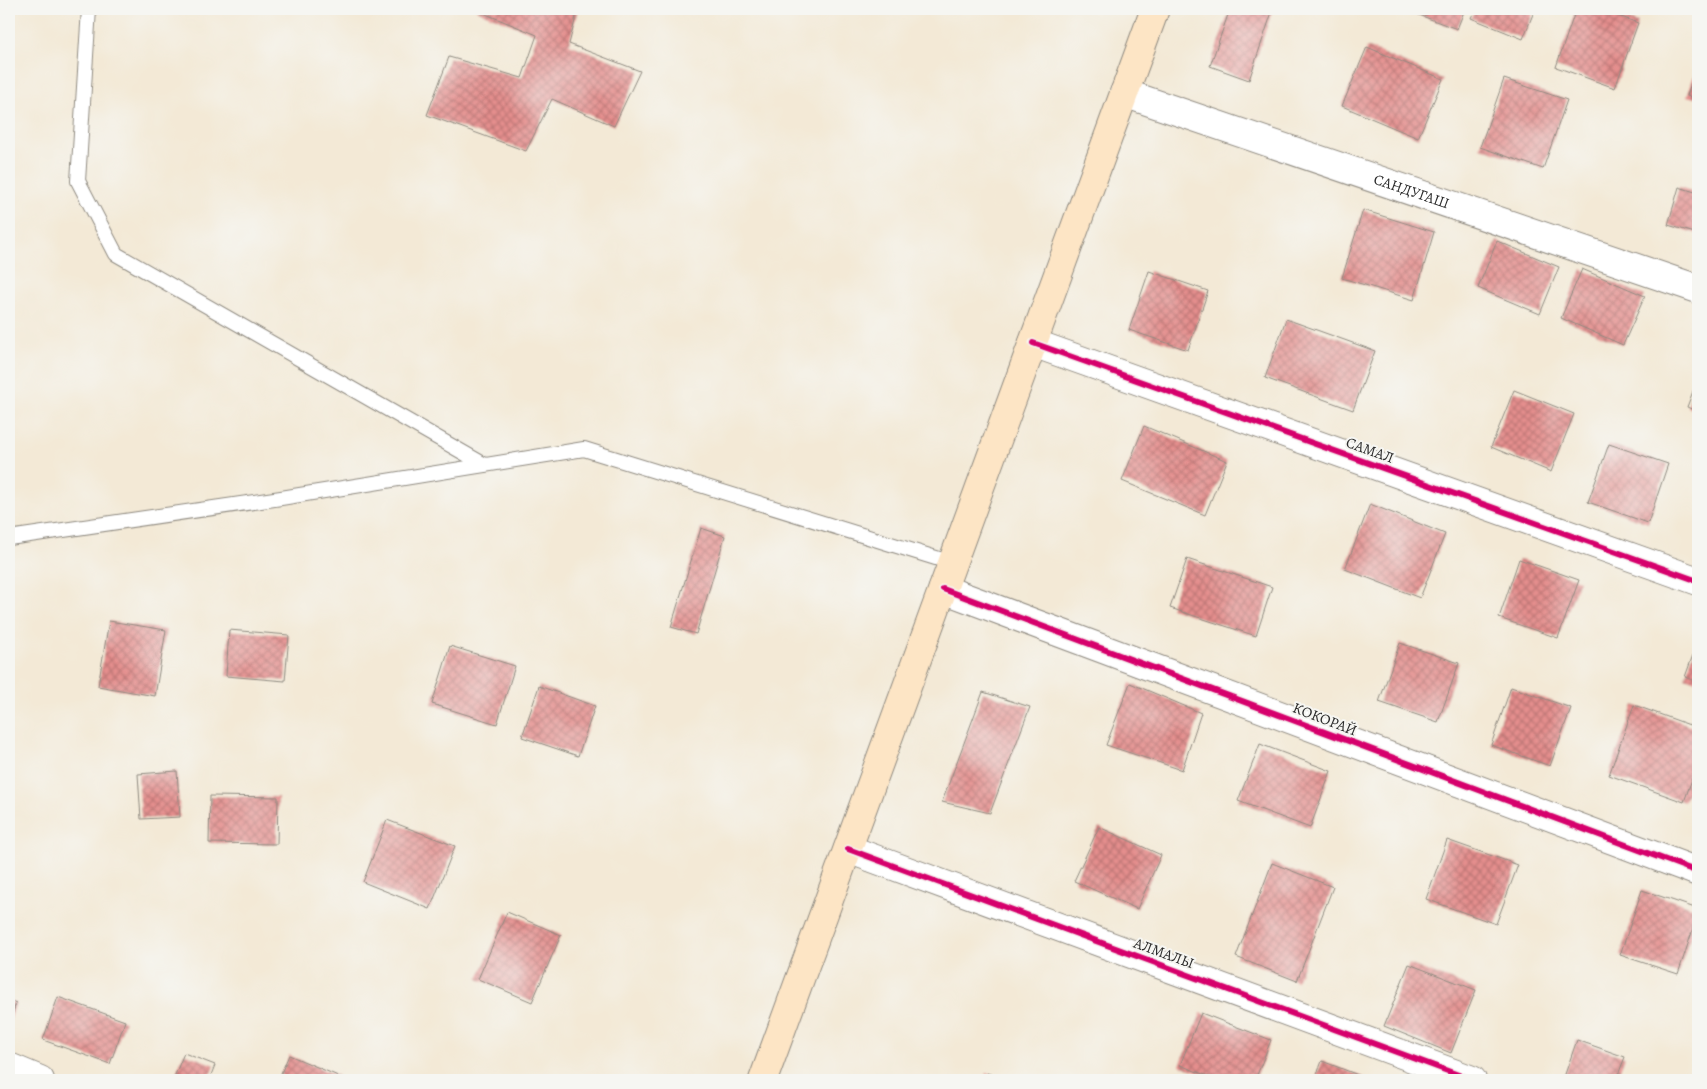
<svg xmlns="http://www.w3.org/2000/svg" width="1707" height="1089" viewBox="0 0 1707 1089" font-family="Alegreya,serif">
  <defs>
    <pattern id="building-cross-hatch" width="8" height="8" patternUnits="userSpaceOnUse" patternTransform="scale(1.25)"><rect width="8" height="8" fill="#e48e8d"/><path d="M0 0l8 8M0 8l8-8" fill="none" stroke="#b97473"/></pattern>
  </defs>
  <rect width="100%" height="100%" fill="#f6f6f2"/>
  <filter id="ink" filterUnits="userSpaceOnUse"><feTurbulence type="fractalNoise" baseFrequency=".02" numOctaves="2"/><feDisplacementMap in="SourceGraphic" scale="10" xChannelSelector="R" yChannelSelector="G"/><feConvolveMatrix kernelMatrix="1 2 1 2 8 2 1 2 1" color-interpolation-filters="sRGB"/></filter>
  <filter id="wash" filterUnits="userSpaceOnUse"><feTurbulence type="fractalNoise" baseFrequency=".0096" numOctaves="4" result="noise"/><feDisplacementMap in="SourceGraphic" scale="20" xChannelSelector="R" yChannelSelector="G"/><feGaussianBlur stdDeviation="1.12" result="paint"/><feColorMatrix in="noise" values="0 0 0 0 0 0 0 0 0 0 0 0 0 0 0 0 0 1.4 0 .05"/><feComposite in="paint" operator="in"/></filter>
  <g filter="url(#wash)">
    <rect width="100%" height="100%" fill="#f3e9d6"/>
    <g id="blocks">
      <path fill="url(#building-cross-hatch)" d="M476 9H578L569 44 640 71 614 126 552 99 526 151 427 115 449 57 522 78 537 35 476 10Z
        M645 9H662L660 14Z
        M1230 9H1273L1249 80 1210 66Z
        M1403 9H1465L1457 29Z
        M1475 9H1535L1523 39 1471 18Z
        M1576 9H1599L1638 23 1615 88 1556 67Z
        M1367 47 1443 79 1418 138 1342 106Z
        M1698 63V99L1687 96Z
        M1504 79 1567 100 1543 169 1480 147Z
        M1679 187 1698 193V234L1668 225Z
        M1363 210 1434 232 1414 300 1342 278Z
        M1497 241 1559 267 1540 314 1478 288Z
        M1582 269 1645 296 1623 345 1561 318Z
        M1149 271 1208 291 1188 350 1129 330Z
        M1286 319 1375 351 1353 410 1265 378Z
        M1698 378V412L1687 407Z
        M1514 390 1574 414 1551 472 1491 447Z
        M1144 426 1227 461 1205 515 1122 481Z
        M1609 444 1668 464 1648 523 1588 502Z
        M1370 504 1445 534 1420 598 1345 569Z
        M701 528 725 536 696 634 671 627Z
        M1187 559 1272 587 1256 636 1170 608Z
        M1519 559 1579 580 1558 638 1499 618Z
        M109 621 166 630 155 696 98 686Z
        M229 630 289 635 285 681 226 676Z
        M1698 641V682L1685 677Z
        M1400 643 1459 663 1438 722 1379 702Z
        M450 646 515 666 497 724 432 704Z
        M1130 683 1201 713 1182 770 1106 745Z
        M539 686 595 706 578 756 522 737Z
        M1511 687 1571 708 1550 766 1491 745Z
        M983 692 1030 707 990 813 942 802Z
        M1634 705 1698 728V762L1684 802 1609 775Z
        M1260 744 1331 771 1310 828 1238 801Z
        M177 771 180 817 141 819 138 774Z
        M210 796 278 797 277 844 209 843Z
        M387 820 455 846 430 909 363 882Z
        M1099 827 1161 855 1137 909 1074 881Z
        M1447 840 1518 865 1496 924 1426 899Z
        M1272 863 1333 887 1297 981 1236 957Z
        M1642 890 1698 909V914L1678 974 1620 955Z
        M507 912 561 935 532 1002 478 979Z
        M1409 964 1476 990 1451 1053 1384 1026Z
        M58 997 125 1021 110 1064 43 1040Z
        M9 1000 16 1003 9 1024Z
        M1201 1013 1271 1040 1255 1080H1218L1180 1065Z
        M1577 1040 1625 1057 1616 1080H1563Z
        M184 1053 215 1065 209 1080H173Z
        M289 1055 338 1076 336 1080H278Z
        M1322 1061 1371 1080H1315Z
        M987 1073 1008 1080H985Z"/>
    </g>
  </g>
  <g filter="url(#ink)">
    <use href="#blocks" fill-opacity="0" stroke="#8f8a80" stroke-width="1"/>
    <g fill="none" stroke-linecap="round" stroke-linejoin="round">
      <defs>
        <path id="lane" d="M89 9 78 181 116 254 485 465
          M9 538 281 498 584 449 952 563"/>
        <g id="street">
          <path id="s1" d="M1124 93 1698 289"/>
          <path d="M1033 343 1698 581"/>
          <path d="M943 589 1698 872"/>
          <path d="M848 849 1472 1080"/>
          <path d="M9 1067 40 1080"/>
        </g>
        <path id="secondary" d="M763 1080 1155 9"/>
      </defs>
      <use href="#lane" stroke="#8f8a80" stroke-width="16"/>
      <use href="#street" stroke="#8f8a80" stroke-width="30"/>
      <use href="#secondary" stroke="#8f8a80" stroke-width="30"/>
      <use href="#lane" stroke="#fff" stroke-width="14"/>
      <use href="#street" stroke="#fff" stroke-width="28"/>
      <use href="#secondary" stroke="#fde5c5" stroke-width="28"/>
      <defs>
        <path id="cycleway" d="M1033 343 1698 581
          M943 589 1698 872
          M848 849 1472 1080"/>
      </defs>
      <use href="#cycleway" stroke="#f6f6f2" stroke-width="9"/>
      <use href="#cycleway" stroke="#d6006c" stroke-width="6"/>
    </g>
  </g>
  <g text-anchor="middle" stroke-width="4" stroke-linejoin="round" paint-order="stroke">
    <g font-size="15" fill="#2b2b2b" stroke="#f6f6f2">
      <text dy="5" stroke="none"><textPath href="#s1" startOffset="304">САНДУГАШ</textPath></text>
      <text transform="translate(1370 450) rotate(20)" y="5">САМАЛ</text>
      <text transform="translate(1325 719) rotate(21)" y="5">КОКОРАЙ</text>
      <text transform="translate(1164 953) rotate(20)" y="5">АЛМАЛЫ</text>
    </g>
  </g>
  <rect width="1707" height="1089" fill="none" stroke="#f6f6f2" stroke-width="30"/>
</svg>
